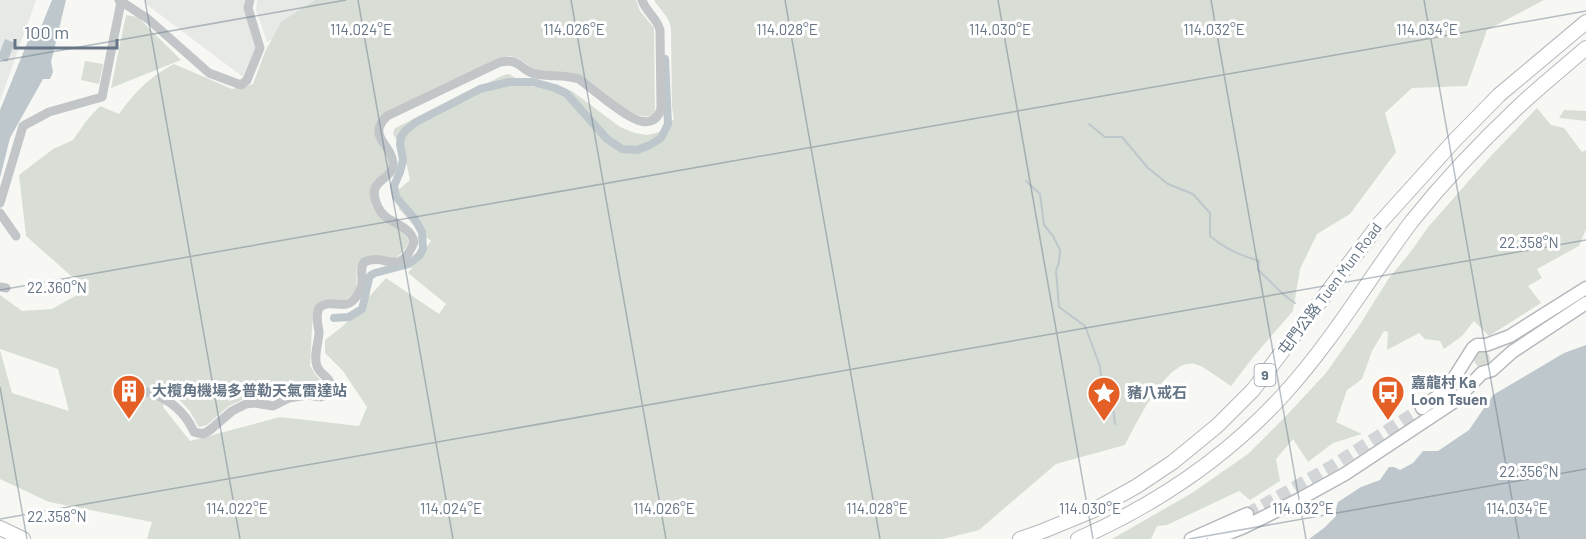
<svg xmlns="http://www.w3.org/2000/svg" width="1586" height="539" viewBox="0 0 1586 539" font-family="Barlow,'Noto Sans TC',sans-serif">
  <rect width="100%" height="100%" fill="#f7f7f4"/>
  <path fill="#e7e9e7" d="M0 0H36L0 101Z
    M144 0H245V11L255 48 243 77 146 4Z
    M257 0H345L267 42 256 10Z"/>
  <path fill="#d8ded5" d="M315 0H636L640 11 654 28 655 113 652 116C632 121 597 88 581 76L573 73 535 70 520 59 511 56 498 58 380 118C378 122 375 127 375 131 375 144 393 156 387 169 384 174 377 178 373 183 372 188 371 193 371 198 372 225 403 222 409 242 390 275 387 247 361 259 361 260 357 267 357 268 355 278 360 288 351 296 340 308 323 289 313 311L310 365 315 374 324 384 323 390H296L287 392 269 401 255 397 244 399 229 406 207 425 199 427 189 410 168 388 163 407 190 441 280 417 359 426 367 407 343 371 325 353V340L343 326 386 278 439 314 446 304 408 273 431 241 417 229 399 209 398 190 410 180 404 152 393 134 395 128 504 75 509 74 529 86 572 91 620 127 635 133 647 135 660 132 674 119 672 108 671 29C670 17 660 10 654 0H1544L1487 30 1467 86 1412 88 1385 113 1396 152 1350 214 1317 234 1300 269 1293 311 1254 356 1231 386C1221 380 1206 367 1195 364 1167 357 1136 425 1125 445L1056 464 979 530 943 539H147L152 522 49 502 0 479V350L12 393 69 411 58 369 0 349V295L22 311 52 309 77 295 79 283 26 236 19 175 53 149 73 140 87 120 100 106 119 114C136 91 148 78 174 64L232 89 253 84 265 52 281 22Z
    M126 15 138 17 181 60 111 88Z
    M85 61 103 64 99 84 81 80Z
    M1537 108 1551 125 1564 128 1582 152 1586 150V229L1579 246 1537 269 1542 278 1528 286 1541 303 1489 336 1474 321 1462 336 1444 349 1440 341 1425 339 1419 333 1387 350 1388 332 1384 331 1372 351 1362 379 1347 390 1336 422 1362 434 1333 443 1308 462 1293 439 1276 459 1280 481 1250 500 1239 491 1167 525 1157 526 1151 539H1112L1192 493 1248 454 1286 416 1326 373 1359 326 1389 278 1409 254 1429 226 1489 158Z
    M1564 110 1586 111V121L1559 118Z
    M1474 359a8 8 0 1 1 16 0a8 8 0 1 1-16 0Z"/>
  <path fill="#bdc7cc" d="M52 0H66L51 62 53 72 50 79H43L10 138 0 178V110L30 36 41 27Z
    M5 39 15 43 7 62 0 59V52Z
    M1586 345V539H1309L1324 528 1336 516V509L1338 502 1361 487 1380 480 1389 467H1394L1400 470 1413 463 1423 451H1438L1469 430 1493 395 1564 353Z"/>
  <g fill="none" stroke-linecap="round" stroke-linejoin="round">
    <path stroke="#bdc7cc" stroke-width="2" d="M1089 124 1105 137H1122L1148 168 1168 184 1193 194 1210 213V236C1226 249 1239 255 1259 261L1258 270C1271 281 1280 294 1295 303
      M1026 181 1040 194 1044 225 1053 236 1060 250 1059 262 1056 271 1059 307 1085 326 1100 366 1102 389 1105 398 1113 407 1115 424"/>
    <path stroke="#bdc7cc" stroke-width="8" d="M334 318 349 317 362 309C364 303 368 280 370 276 371 275 373 274 375 273L409 264 419 256 423 249 422 232 414 218 396 197 394 186 400 172 403 160 400 144 401 137 405 131 416 122 480 89 509 82H533L555 88 566 93 607 139 622 149 637 150 650 145 661 138 668 124 665 59"/>
    <path stroke="#d3d6d8" stroke-width="12" stroke-dasharray="12 6" stroke-linecap="butt" d="M1247 514 1330 467 1422 408"/>
    <defs>
      <path id="major" d="M1422 408 1438 396 1449 386 1473 348 1477 345H1486L1510 336 1586 288
        M1191 539 1247 514
        M1214 539 1244 527 1298 500 1345 474 1455 401 1482 373 1492 370 1512 352 1586 303"/>
      <path id="highway" d="M0 528 23 539
        M1020 539 1043 531 1094 510 1137 486 1173 462 1218 425 1253 390 1379 224 1453 142 1499 95 1586 22
        M1078 539C1155 505 1228 456 1285 393 1333 340 1369 278 1412 221 1444 181 1480 143 1517 108 1539 87 1563 68 1586 48"/>
    </defs>
    <use href="#major" stroke="#b5b9bd" stroke-width="15"/>
    <use href="#highway" stroke="#b5b8bc" stroke-width="16"/>
    <path stroke="#c2c6c9" stroke-width="9" d="M119 0 148 19 209 73 241 85 247 80 260 48 248 8 250 0
      M0 203 23 126 49 112 102 97 121 2
      M0 213 16 236
      M0 287 6 288
      M147 392C168 397 186 413 194 432L203 434 210 430 232 411 246 404 254 403 273 406 289 398 307 395 321 397 327 394C337 377 321 378 317 366 313 356 319 342 319 332 318 323 315 316 319 308 328 300 336 306 347 304 355 302 362 289 362 281 362 273 360 269 364 262 387 252 399 279 414 242 410 223 385 224 378 207 364 177 394 182 393 163 392 144 366 137 387 116L500 62C522 58 519 70 535 74 550 77 565 74 579 79 588 86 597 93 606 100 620 110 651 138 661 109L660 30C657 18 646 12 642 0"/>
    <use href="#major" stroke="#fff" stroke-width="12"/>
    <use href="#highway" stroke="#fff" stroke-width="14"/>
  </g>
  <path fill="none" stroke="#667585" stroke-width="1.5" stroke-opacity="0.45" d="M145 0 240 539M358 0 453 539M571 0 666 539M785 0 880 539M998 0 1093 539M1211 0 1306 539M1424 0 1519 539M0 61 346 0M0 290 1586 11M0 387 27 539M0 519 1586 240M1189 539 1586 469"/>
  <defs>
    <symbol id="building-pin" viewBox="-11 -11 22 30"><path d="M0 17L-7.5 6A9.5 9.5 0 1 1 7.5 6Z" fill="#e45f26" stroke="#fff"/><path d="M-4-6H4V6H1V3H-1V6H-4ZM-2.5-4.3h1.7v1.8h-1.7ZM.8-4.3h1.7v1.8H.8ZM-2.5-1h1.7V.8h-1.7ZM.8-1h1.7V.8H.8Z" fill="#fff"/></symbol>
    <symbol id="bus-pin" viewBox="-11 -11 22 30"><path d="M0 17L-7.5 6A9.5 9.5 0 1 1 7.5 6Z" fill="#e45f26" stroke="#fff"/><path d="M-5-6H5V4H4V6H2V4H-2V6H-4V4H-5ZM-3.5-4V0h7V-4ZM-3.5 1.2v1.5H-2V1.2ZM2 1.2v1.5H3.5V1.2Z" fill="#fff"/></symbol>
    <symbol id="sight-pin" viewBox="-11 -11 22 30"><path d="M0 17L-7.5 6A9.5 9.5 0 1 1 7.5 6Z" fill="#e45f26" stroke="#fff"/><path d="M0-6L1.8-2.2L6-1.7L2.9 1.2L3.7 5.4L0 3.3L-3.7 5.4L-2.9 1.2L-6-1.7L-1.8-2.2Z" fill="#fff"/></symbol>
  </defs>
  <g fill-rule="evenodd">
    <use href="#building-pin" x="110" y="372" width="38" height="52"/>
    <use href="#bus-pin" x="1369" y="373" width="38" height="52"/>
    <use href="#sight-pin" x="1085" y="374" width="38" height="52"/>
  </g>
  <g text-anchor="middle" stroke-width="6" stroke-linejoin="round" paint-order="stroke">
    <rect fill="#fff" stroke="#949eaa" stroke-width="1.5" x="1254.5" y="364" width="21" height="22" rx="4.5"/>
    <g font-size="14" font-weight="bold" fill="#667585">
      <text x="1265" y="380">9</text>
    </g>
    <g font-size="15" fill="#667585" stroke="#fff">
      <text transform="translate(1330 289) rotate(-53)" y="5">屯門公路 Tuen Mun Road</text>
    </g>
    <g font-size="15" font-weight="bold" fill="#667585" stroke="#fff" text-anchor="start">
      <text x="1411" y="388">嘉龍村 Ka<tspan x="1411" dy="17">Loon Tsuen</tspan></text>
      <text x="152" y="396">大欖角機場多普勒天氣雷達站</text>
      <text x="1127" y="398">豬八戒石</text>
    </g>
  </g>
  <g font-size="15" text-anchor="middle" fill="#667585" stroke="#fff" stroke-width="6" stroke-linejoin="round" paint-order="stroke">
    <text x="361" y="35">114.024°E</text>
    <text x="574" y="35">114.026°E</text>
    <text x="787" y="35">114.028°E</text>
    <text x="1000" y="35">114.030°E</text>
    <text x="1214" y="35">114.032°E</text>
    <text x="1427" y="35">114.034°E</text>
    <text x="1529" y="248">22.358°N</text>
    <text x="57" y="293">22.360°N</text>
    <text x="1529" y="477">22.356°N</text>
    <text x="237" y="514">114.022°E</text>
    <text x="451" y="514">114.024°E</text>
    <text x="664" y="514">114.026°E</text>
    <text x="877" y="514">114.028°E</text>
    <text x="1090" y="514">114.030°E</text>
    <text x="1303" y="514">114.032°E</text>
    <text x="1517" y="514">114.034°E</text>
    <text x="57" y="522">22.358°N</text>
  </g>
  <path d="M15 39v9h102v-9" fill="none" stroke="#667585" stroke-width="3"/>
  <text x="24" y="39" font-size="18" fill="#667585" stroke="#ffffff" stroke-width="4.5" paint-order="stroke">100 m</text>
</svg>
